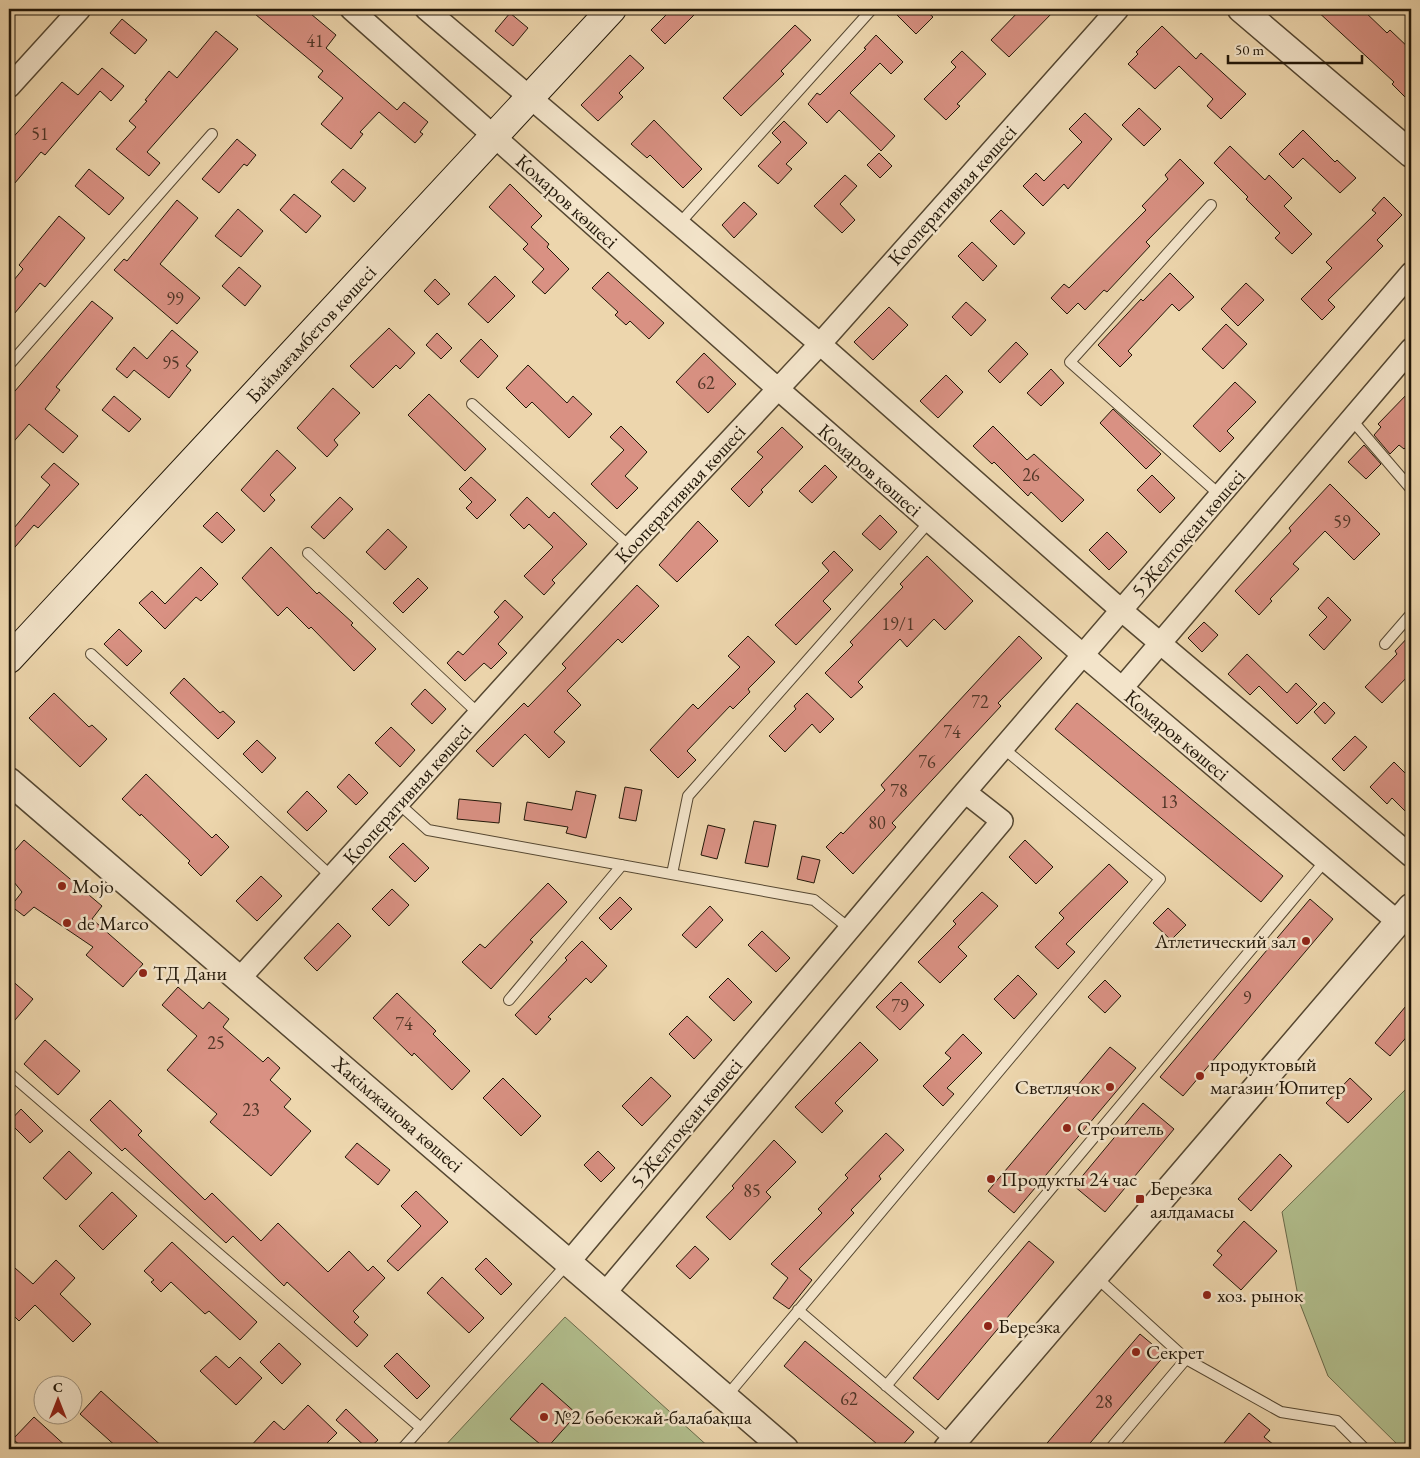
<svg xmlns="http://www.w3.org/2000/svg" width="1420" height="1458" viewBox="0 0 1420 1458" font-family="'EB Garamond',serif">
  <rect width="100%" height="100%" fill="#edd6ad"/>
  <filter id="stains"><feTurbulence type="fractalNoise" baseFrequency=".004" numOctaves="4"/><feColorMatrix values="0 0 0 0 .2 0 0 0 0 .09 0 0 0 0 .02 0 0 0 .5 -.17"/></filter>
  <radialGradient id="worn" r=".72"><stop offset=".6" stop-color="#630" stop-opacity="0"/><stop offset="1" stop-color="#630" stop-opacity=".3"/></radialGradient>
  <path fill="#b2bf8e" stroke="#6a6b4b" d="M1411 1084V1449H1402L1328 1376 1299 1301 1282 1212Z
    M565 1317 711 1449H442Z"/>
  <path fill="#d99183" stroke="#221708" d="M249 9H305L336 35 326 48 397 110 404 102 428 122 420 132 423 134 415 143 379 112 360 132 363 134 351 149 321 124 343 98 318 77 323 71Z
    M672 9H700L665 44 651 30Z
    M891 9H924L933 17 916 34Z
    M1021 9H1056L1009 57 991 40Z
    M1315 9H1362L1387 33 1390 30 1411 50V103L1392 84 1394 82Z
    M510 13 528 28 513 46 495 31Z
    M122 19 147 40 135 54 110 33Z
    M795 25 811 40 781 71 784 74 741 116 723 98Z
    M1162 26 1196 59 1201 53 1246 94 1221 119 1207 106 1213 99 1179 66 1155 89 1128 64 1138 54 1136 52Z
    M216 31 238 49 147 152 160 163 149 176 116 149 136 127 129 121 147 101 145 100 169 71 177 78Z
    M876 35 903 62 891 74 880 63 850 93 895 136 881 151 839 110 827 123 808 104 817 93 820 95 866 49 864 48Z
    M962 51 986 74 957 104 960 106 946 120 924 99 956 67 951 62Z
    M630 55 644 68 619 93 623 97 598 121 581 105Z
    M102 68 124 86 111 101 100 91 45 155 41 152 9 190V142L62 82 78 95Z
    M1139 108 1161 129 1144 146 1122 125Z
    M1085 113 1112 139 1068 189 1064 184 1043 206 1023 186 1036 173 1044 181 1082 142 1069 129Z
    M654 120 702 169 683 188 650 155 647 158 631 144Z
    M784 121 807 143 786 164 792 169 778 184 758 166 781 142 772 133Z
    M1303 130 1335 162 1337 160 1356 178 1340 193 1303 158 1293 168 1279 154Z
    M237 139 256 155 247 166 244 164 219 193 202 179Z
    M1230 146 1265 180 1269 175 1292 198 1284 206 1312 234 1292 254 1275 238 1280 233 1246 199 1248 197 1214 163Z
    M879 153 892 166 880 178 867 165Z
    M1180 159 1204 183 1146 242 1150 246 1107 292 1104 290 1085 310 1078 303 1067 314 1051 298 1064 284 1069 288 1146 210 1142 206 1168 179 1165 175Z
    M89 169 124 198 109 215 75 186Z
    M343 169 366 188 354 202 331 182Z
    M845 175 857 186 840 204 855 220 842 233 814 206Z
    M510 184 542 216 531 227 549 244 547 247 569 269 545 294 532 282 544 269 523 249 528 244 489 207Z
    M294 194 321 216 306 233 280 210Z
    M1384 197 1402 215 1377 240 1383 246 1328 300 1335 307 1322 320 1301 299 1332 268 1326 262 1376 213 1372 210Z
    M177 200 198 218 160 264 200 298 177 324 114 270 124 259 127 261Z
    M744 202 757 214 734 238 722 225Z
    M238 209 263 231 241 257 215 236Z
    M1001 210 1025 233 1014 245 990 221Z
    M59 216 85 238 45 287 40 283 9 320V286L23 269 19 265Z
    M972 242 997 266 983 281 958 256Z
    M239 267 261 286 245 306 222 286Z
    M608 272 664 323 649 339 630 321 626 325 615 315 618 312 592 288Z
    M1170 273 1194 297 1179 311 1172 304 1128 351 1132 355 1120 367 1098 345 1141 299 1143 301Z
    M495 276 515 296 488 323 468 304Z
    M435 279 450 294 438 305 424 291Z
    M1246 283 1264 300 1238 326 1221 309Z
    M92 301 113 318 56 387 60 390 45 409 78 436 63 453 29 424 9 447V398Z
    M966 302 986 320 971 336 952 317Z
    M889 307 908 325 873 360 854 342Z
    M1226 324 1247 344 1223 369 1202 349Z
    M389 328 415 353 400 369 396 365 373 388 350 366Z
    M172 330 198 352 186 366 191 370 169 398 134 370 127 378 116 369 134 347 147 359Z
    M437 333 452 348 441 359 426 345Z
    M481 339 498 356 478 378 460 361Z
    M1016 342 1028 354 1000 383 988 371Z
    M704 353 736 384 708 413 676 382Z
    M528 365 567 403 573 396 592 414 569 438 532 402 526 408 506 388Z
    M1051 369 1064 383 1041 406 1027 393Z
    M946 375 963 392 938 418 920 401Z
    M1235 382 1256 402 1227 431 1234 438 1220 452 1193 426Z
    M333 388 360 413 334 440 338 445 327 457 297 428Z
    M1411 390V442L1404 449 1399 445 1390 454 1374 435 1381 427 1378 424Z
    M429 394 486 449 465 471 408 415Z
    M114 396 141 419 129 432 102 410Z
    M1113 409 1161 454 1146 469 1100 423Z
    M621 426 647 452 625 476 638 488 617 509 591 484 624 450 610 437Z
    M993 426 1027 460 1034 454 1084 500 1062 522 1031 492 1028 496 994 462 992 464 973 446Z
    M782 427 803 447 761 490 763 492 749 507 731 489 763 457 757 452Z
    M1364 445 1381 464 1366 479 1348 462Z
    M277 450 296 468 270 495 275 500 264 512 241 490Z
    M54 463 79 484 38 528 34 525 9 554V534L50 485 41 477Z
    M825 465 837 477 812 503 799 491Z
    M1152 475 1175 498 1160 513 1137 490Z
    M471 477 496 500 477 519 466 508 472 502 459 489Z
    M1330 484 1380 534 1354 560 1325 531 1293 564 1299 569 1270 599 1272 601 1259 615 1235 591 1291 531 1289 528Z
    M340 497 353 509 324 539 311 527Z
    M527 497 549 518 554 512 587 544 552 580 555 583 544 595 524 576 553 547 529 524 524 529 510 515Z
    M217 512 235 530 222 543 203 526Z
    M880 515 897 532 880 550 862 534Z
    M698 521 718 541 677 582 659 565Z
    M388 529 407 547 385 570 366 552Z
    M1107 532 1127 552 1109 570 1089 550Z
    M271 547 317 594 319 592 353 623 351 625 376 649 354 671 311 627 309 629 287 607 278 616 242 578Z
    M834 551 853 570 823 601 831 609 796 645 775 625 829 571 822 563Z
    M927 556 973 601 945 630 934 619 907 647 900 639 858 682 863 687 851 698 825 673 853 645 850 642 903 587 900 584Z
    M201 567 218 584 201 601 196 597 165 629 139 603 152 591 165 604Z
    M418 578 428 588 403 613 393 603Z
    M637 585 659 606 622 643 618 639 567 691 581 705 554 732 565 742 549 758 525 734 493 767 476 751 524 703 528 707 566 668 562 664Z
    M1328 597 1351 620 1324 650 1309 635 1327 617 1318 608Z
    M505 600 523 617 498 644 507 653 491 669 484 663 465 681 447 663 458 651 463 655 499 617 494 612Z
    M1204 622 1218 635 1202 652 1188 638Z
    M119 629 142 651 127 666 104 644Z
    M1411 634V673L1382 703 1365 687 1397 654 1395 651Z
    M748 636 775 662 748 689 750 692 733 709 730 706 687 751 696 760 678 778 650 750 693 704 698 709 740 667 728 656Z
    M1019 636 1042 658 998 703 1001 706 892 823 896 827 853 874 826 847 841 832 843 834 885 790 881 785Z
    M1247 654 1287 693 1296 683 1317 704 1297 724 1259 686 1250 695 1228 674Z
    M184 678 220 713 223 711 235 722 218 739 170 693Z
    M425 689 446 709 432 724 411 704Z
    M54 693 89 727 92 725 107 739 80 767 29 718Z
    M807 693 834 719 820 733 812 724 785 752 769 736 796 709 794 706Z
    M1324 702 1335 713 1325 724 1314 712Z
    M1077 703 1283 876 1261 902 1055 729Z
    M391 727 415 750 400 767 375 743Z
    M1355 736 1367 747 1344 771 1332 759Z
    M257 740 276 758 262 773 243 754Z
    M1394 762 1411 779V817L1392 798 1387 804 1370 787Z
    M146 774 212 838 216 834 229 847 201 876 188 863 190 861 141 814 140 816 122 799Z
    M349 774 368 793 356 805 337 787Z
    M625 787 642 790 636 821 619 818Z
    M307 791 327 811 307 831 287 812Z
    M576 791 596 795 586 838 566 833 568 827 524 820 527 802 572 810Z
    M459 799 501 803 499 823 457 819Z
    M754 821 776 825 768 867 745 863Z
    M708 825 725 829 717 859 701 855Z
    M24 840 102 906 92 919 143 964 123 987 86 955 93 947 34 907 24 916 11 906 22 892 9 876V857Z
    M1025 840 1053 867 1036 884 1009 857Z
    M403 843 429 868 415 882 389 857Z
    M802 856 820 860 814 883 797 879Z
    M1109 864 1128 882 1066 944 1075 952 1058 969 1035 947 1064 918 1059 913Z
    M261 876 282 896 257 921 236 901Z
    M548 883 567 902 530 940 533 942 491 989 462 962 480 944 485 948Z
    M392 889 409 905 389 926 372 909Z
    M982 892 998 906 958 947 967 956 940 983 918 962 956 924 953 921Z
    M620 897 632 909 611 930 599 918Z
    M1310 899 1333 919 1183 1096 1160 1077Z
    M710 906 723 920 696 948 682 935Z
    M1168 908 1186 925 1171 940 1153 923Z
    M338 923 351 936 317 971 304 958Z
    M762 931 790 958 776 972 748 945Z
    M582 941 607 966 591 983 586 978 548 1017 551 1019 536 1035 515 1015 567 960 565 958Z
    M1018 975 1037 994 1014 1019 994 999Z
    M9 978 33 999 9 1027Z
    M728 978 752 1002 734 1021 709 997Z
    M1105 980 1121 996 1105 1013 1088 997Z
    M901 982 924 1005 900 1030 876 1007Z
    M178 987 203 1009 209 1002 229 1019 223 1027 263 1062 268 1057 280 1068 270 1080 291 1099 284 1107 311 1131 271 1176 210 1122 217 1114 167 1070 197 1036 162 1005Z
    M397 993 436 1031 433 1034 470 1071 452 1090 414 1053 412 1056 373 1018Z
    M1411 1000V1032L1390 1056 1375 1043Z
    M687 1016 712 1040 694 1059 669 1034Z
    M963 1034 982 1053 947 1088 954 1094 943 1106 923 1086 951 1058 945 1053Z
    M45 1040 80 1071 58 1095 24 1064Z
    M860 1042 878 1060 835 1103 843 1111 822 1133 795 1107Z
    M1110 1047 1136 1068 1014 1213 988 1191Z
    M651 1077 671 1096 642 1126 622 1106Z
    M503 1078 541 1116 521 1136 483 1098Z
    M1350 1078 1372 1099 1348 1123 1326 1103Z
    M110 1100 142 1131 138 1135 205 1200 212 1193 261 1241 278 1223 328 1272 349 1251 368 1271 373 1266 385 1278 353 1311 359 1317 354 1322 368 1335 357 1347 287 1282 284 1286 233 1236 226 1243 125 1148 122 1151 90 1120Z
    M1143 1103 1174 1129 1105 1212 1074 1186Z
    M21 1109 43 1131 30 1143 9 1122Z
    M886 1133 904 1150 879 1176 881 1179 851 1210 854 1213 799 1269 812 1280 789 1309 773 1298 788 1278 771 1264 822 1213 818 1209 848 1178 845 1175Z
    M774 1140 796 1162 766 1192 771 1197 730 1240 706 1217 734 1188 732 1186Z
    M357 1143 390 1170 378 1185 345 1157Z
    M69 1151 92 1173 66 1200 43 1178Z
    M598 1151 615 1168 601 1182 584 1165Z
    M1280 1154 1292 1166 1251 1211 1238 1199Z
    M416 1191 448 1222 398 1271 387 1261 421 1226 401 1206Z
    M112 1192 137 1216 103 1250 79 1226Z
    M1244 1221 1277 1251 1241 1290 1213 1265 1222 1255 1217 1251Z
    M1029 1241 1054 1262 938 1400 913 1378Z
    M172 1242 257 1322 240 1340 209 1311 205 1314 171 1282 161 1292 151 1282 154 1280 144 1271Z
    M695 1246 709 1259 690 1279 676 1266Z
    M486 1258 512 1284 501 1295 475 1269Z
    M56 1260 75 1278 60 1294 91 1324 73 1342 35 1305 19 1321 9 1311V1275L15 1268 33 1284Z
    M442 1277 484 1318 469 1333 427 1293Z
    M1140 1334 1165 1355 1085 1449H1042Z
    M805 1341 914 1432 899 1449H883L784 1366Z
    M279 1343 301 1364 282 1384 260 1362Z
    M397 1353 430 1386 417 1399 384 1366Z
    M216 1356 229 1368 240 1357 262 1378 236 1405 200 1371Z
    M542 1383 577 1414 546 1449 510 1419Z
    M101 1391 165 1449H119L80 1414Z
    M308 1405 337 1433 321 1449H248L274 1421 284 1430Z
    M346 1409 378 1440 368 1449 336 1420Z
    M1249 1413 1270 1430 1264 1437 1279 1449H1219Z
    M34 1417 69 1449H24L13 1439Z"/>
  <g fill="none" stroke-linecap="round" stroke-linejoin="round">
    <defs>
      <path id="service" d="M1211 205 1070 362 1220 495
        M679 224 872 9
        M9 365 212 134
        M472 404 630 547
        M1351 419 1411 489
        M308 553 479 714
        M1385 644 1411 614
        M91 654 332 877
        M398 803 428 830 814 900 850 929
        M672 874 688 796 930 521
        M509 1000 622 865
        M9 1073 421 1428
        M1096 1277 1186 1359 1281 1412 1337 1421 1365 1449
        M798 1310 952 1442
        M886 1386 1325 861
        M726 1397 1160 879 1003 748
        M402 1449 568 1263
        M1110 1449 1186 1359"/>
      <path id="minor" d="M351 9 778 389 1083 655 1398 922
        M426 9 820 344 1121 610 1411 856
        M9 87 80 9
        M1122 688 1411 349
        M240 978 630 547 820 344 1118 9
        M569 1262 965 792 1411 273
        M605 1293 1002 821 965 792"/>
      <path id="tertiary" d="M1241 9 1411 154
        M9 781 785 1449
        M947 1449 1411 907"/>
      <path id="secondary" d="M9 659 612 9"/>
    </defs>
    <use href="#service" stroke="#554731" stroke-width="12"/>
    <use href="#minor" stroke="#554731" stroke-width="24"/>
    <use href="#tertiary" stroke="#554731" stroke-width="29"/>
    <use href="#secondary" stroke="#221708" stroke-width="30"/>
    <use href="#service" stroke="#f3e4ca" stroke-width="10"/>
    <use href="#minor" stroke="#f3e4ca" stroke-width="21"/>
    <use href="#tertiary" stroke="#f3e4ca" stroke-width="26"/>
    <use href="#secondary" stroke="#f3e4ca" stroke-width="28"/>
  </g>
  <g fill="#8f2418" stroke="#f3e4ca" stroke-width="2">
    <circle cx="62" cy="886" r="5"/>
    <circle cx="67" cy="923" r="5"/>
    <circle cx="1306" cy="941" r="5"/>
    <circle cx="143" cy="973" r="5"/>
    <circle cx="1200" cy="1076" r="5"/>
    <circle cx="1110" cy="1087" r="5"/>
    <circle cx="1067" cy="1128" r="5"/>
    <circle cx="991" cy="1179" r="5"/>
    <rect x="1135" y="1194" width="10" height="10" rx="2.5"/>
    <circle cx="1207" cy="1295" r="5"/>
    <circle cx="988" cy="1326" r="5"/>
    <circle cx="1136" cy="1352" r="5"/>
    <circle cx="544" cy="1417" r="5"/>
  </g>
  <g text-anchor="middle" stroke-width="5" stroke-linejoin="round" paint-order="stroke">
    <g font-size="18" fill="#503627">
      <text x="315" y="47">41</text>
      <text x="40" y="140">51</text>
      <text x="175" y="305">99</text>
      <text x="171" y="369">95</text>
      <text x="706" y="389">62</text>
      <text x="1031" y="481">26</text>
      <text x="1342" y="528">59</text>
      <text x="898" y="630">19/1</text>
      <text x="980" y="708">72</text>
      <text x="952" y="738">74</text>
      <text x="927" y="768">76</text>
      <text x="899" y="797">78</text>
      <text x="1169" y="808">13</text>
      <text x="877" y="829">80</text>
      <text x="1247" y="1004">9</text>
      <text x="900" y="1012">79</text>
      <text x="404" y="1030">74</text>
      <text x="216" y="1049">25</text>
      <text x="251" y="1116">23</text>
      <text x="752" y="1197">85</text>
      <text x="849" y="1405">62</text>
      <text x="1104" y="1408">28</text>
    </g>
    <g font-size="20" fill="#221708" stroke="#f3e4ca">
      <text transform="translate(952 195) rotate(-48)" y="7">Кооперативная көшесі</text>
      <text transform="translate(567 201) rotate(42)" y="7">Комаров көшесі</text>
      <text transform="translate(311 334) rotate(-47)" y="7">Баймағамбетов көшесі</text>
      <text transform="translate(870 470) rotate(41)" y="7">Комаров көшесі</text>
      <text transform="translate(680 494) rotate(-47)" y="7">Кооперативная көшесі</text>
      <text transform="translate(1188 533) rotate(-49)" y="7">5 Желтоқсан көшесі</text>
      <text transform="translate(1177 735) rotate(40)" y="7">Комаров көшесі</text>
      <text transform="translate(407 794) rotate(-48)" y="7">Кооперативная көшесі</text>
      <text transform="translate(398 1114) rotate(41)" y="7">Хакімжанова көшесі</text>
      <text transform="translate(686 1123) rotate(-50)" y="7">5 Желтоқсан көшесі</text>
    </g>
    <g font-size="20" fill="#221708" stroke="#f3e4ca" text-anchor="start">
      <text x="72" y="893">Mojo</text>
      <text x="77" y="930">de Marco</text>
      <text x="1296" y="948" text-anchor="end">Атлетический зал</text>
      <text x="153" y="980">ТД Дани</text>
      <text x="1210" y="1071">продуктовый<tspan x="1210" dy="23">магазин Юпитер</tspan></text>
      <text x="1100" y="1094" text-anchor="end">Светлячок</text>
      <text x="1077" y="1135">Строитель</text>
      <text x="1001" y="1186">Продукты 24 час</text>
      <text x="1150" y="1195">Березка<tspan x="1150" dy="23">аялдамасы</tspan></text>
      <text x="1217" y="1302">хоз. рынок</text>
      <text x="998" y="1333">Березка</text>
      <text x="1146" y="1359">Секрет</text>
      <text x="554" y="1424">№2 бөбекжай-балабақша</text>
    </g>
  </g>
  <rect width="1420" height="1458" fill="none" stroke="#edd6ad" stroke-width="30"/>
  <rect x="10" y="10" width="1400" height="1438" fill="none" stroke="#221708" stroke-width="2.5"/>
  <rect x="15" y="15" width="1390" height="1428" fill="none" stroke="#221708"/>
  <g transform="translate(58 1400)"><circle r="24" fill="#f3e4ca" stroke="#9f927c"/>
  <path d="M0-4L9 19L0 12L-9 19Z" fill="#8f2418"/>
  <text y="-8" font-size="14" font-weight="bold" text-anchor="middle" fill="#221708">С</text>
  </g>
  <path d="M1228 55v8h134v-8" fill="none" stroke="#221708" stroke-width="2.5"/>
  <text x="1235" y="55" font-size="15" fill="#221708" stroke="#f3e4ca" stroke-width="4" paint-order="stroke">50 m</text>
  <rect width="100%" height="100%" filter="url(#stains)"/>
  <rect width="100%" height="100%" fill="url(#worn)"/>
</svg>
